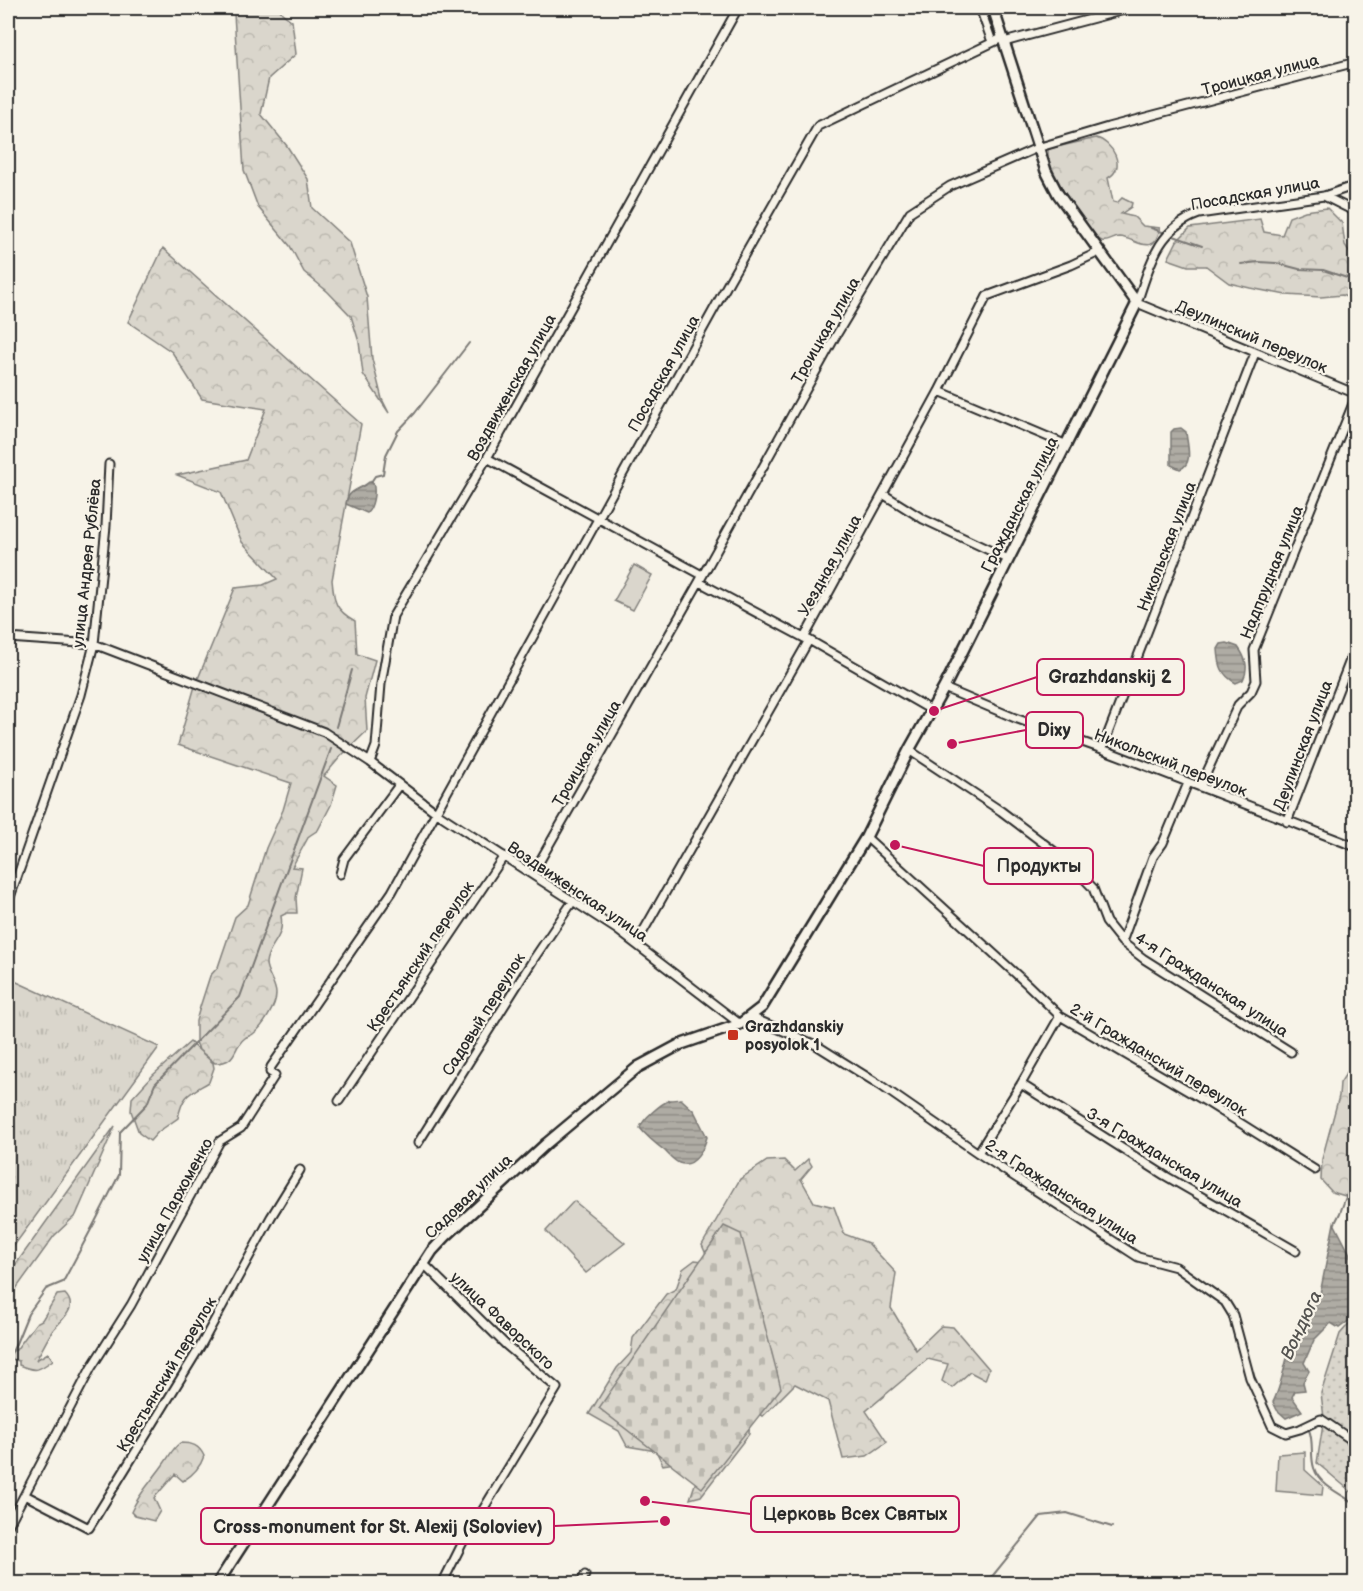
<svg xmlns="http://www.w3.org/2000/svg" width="1363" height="1591" viewBox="0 0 1363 1591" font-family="'Balsamiq Sans',sans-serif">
  <defs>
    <pattern id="grass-tufts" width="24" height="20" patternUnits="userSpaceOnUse" patternTransform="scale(1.5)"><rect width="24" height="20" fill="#dad6cc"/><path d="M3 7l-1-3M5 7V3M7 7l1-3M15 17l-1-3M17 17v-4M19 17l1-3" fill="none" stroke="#bbb8af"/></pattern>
    <pattern id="forest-crowns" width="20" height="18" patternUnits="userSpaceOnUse" patternTransform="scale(1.5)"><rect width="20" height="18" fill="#dad6cc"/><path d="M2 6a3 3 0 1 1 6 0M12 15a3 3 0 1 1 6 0" fill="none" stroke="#bbb8af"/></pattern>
    <pattern id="cemetery-stones" width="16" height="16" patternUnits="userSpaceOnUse" patternTransform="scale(1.5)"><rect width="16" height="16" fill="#dad6cc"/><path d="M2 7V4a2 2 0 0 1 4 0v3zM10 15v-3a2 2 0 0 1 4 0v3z" fill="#bbb8af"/></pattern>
    <pattern id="garden-dots" width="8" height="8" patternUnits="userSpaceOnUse" patternTransform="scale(1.5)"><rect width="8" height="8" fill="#dad6cc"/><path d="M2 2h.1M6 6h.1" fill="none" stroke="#bbb8af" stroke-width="1.8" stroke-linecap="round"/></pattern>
    <pattern id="water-rules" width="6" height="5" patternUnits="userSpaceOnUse" patternTransform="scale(1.5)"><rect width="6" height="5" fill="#afaca4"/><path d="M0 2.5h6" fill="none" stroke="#8f8c86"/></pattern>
  </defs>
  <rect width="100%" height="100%" fill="#f7f3e8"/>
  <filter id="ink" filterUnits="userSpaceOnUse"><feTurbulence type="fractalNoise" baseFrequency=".0167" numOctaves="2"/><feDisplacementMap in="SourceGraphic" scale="12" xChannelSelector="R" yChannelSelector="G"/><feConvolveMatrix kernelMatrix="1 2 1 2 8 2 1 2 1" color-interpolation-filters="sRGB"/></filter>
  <g filter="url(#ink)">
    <path fill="url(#grass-tufts)" stroke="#82807c" stroke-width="1.5" d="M8 978 159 1047 8 1254Z"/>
    <path fill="url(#forest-crowns)" stroke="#82807c" stroke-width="1.5" d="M237 8H279L282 13 292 21 296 54 269 78 261 114 287 146 308 179 312 208 350 243 367 297 372 359 382 399 389 413 363 374 359 342 351 316 328 292 304 272 290 246 258 207 244 170 234 14Z
      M1096 138C1111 141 1128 167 1108 178L1113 202 1117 203 1122 198 1132 203 1131 207 1121 214 1134 217 1143 226 1160 228C1154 259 1135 238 1120 237 1113 237 1108 243 1102 241 1087 235 1051 174 1048 159 1048 155 1048 152 1048 149Z
      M1327 208 1342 223 1345 245 1355 260V301L1342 295 1321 297 1286 295 1250 288 1229 283 1206 266H1188L1168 259 1177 241 1190 228 1260 219 1264 232 1282 235 1289 217 1305 211Z
      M163 248 361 424 332 580C334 602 335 610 355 621L357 654 375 660 365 698 367 731 341 756 324 776 337 785 331 805 318 830 309 836 292 867 302 868 296 898 297 913H287L281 916C285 939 268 944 266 963 266 973 276 983 276 994 276 1006 263 1027 253 1034 251 1036 247 1036 245 1038 232 1048 238 1063 215 1063L199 1050 196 1042V1021L200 1007 210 976 218 967 235 917 248 905 266 848 283 810 291 783 178 745 195 686 235 588 263 585 277 579 242 542 221 492 177 475 246 460 266 409 202 399 172 352 128 322Z
      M190 1042 213 1063 214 1068 209 1082C189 1094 183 1094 178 1118L158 1132 150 1141 139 1133 131 1111 132 1098 153 1075Z
      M1355 1065 1356 1185 1352 1198 1332 1192 1321 1180 1322 1159 1339 1096 1340 1083 1351 1066Z
      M115 1126 76 1215 54 1236 8 1300V1275Z
      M808 1159 812 1166 801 1179 814 1202 834 1207 844 1234 868 1243 896 1273 891 1308 916 1350 941 1326 953 1327 989 1369 985 1380 970 1372 952 1388 942 1381 948 1364 928 1359 866 1411 887 1442 867 1456 843 1459 828 1401 795 1384 763 1416 750 1411 749 1434 701 1496 690 1499 701 1466 688 1461 663 1465 656 1451 627 1446 619 1431 589 1414 617 1368 631 1353 633 1338 666 1294 676 1289 683 1269 695 1260 703 1261 725 1239 705 1252 702 1245 740 1179 767 1161 784 1160 795 1171Z
      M65 1294C79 1308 62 1319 53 1330 47 1339 42 1350 36 1360L48 1353 53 1360C38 1371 36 1372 19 1365V1361L8 1358V1352L16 1350 36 1323 42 1320 57 1295Z
      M180 1443C192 1443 199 1445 204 1456 200 1468 193 1475 183 1481L175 1474 154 1498 160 1511 154 1521 135 1516 131 1512C140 1491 153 1480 165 1462 171 1454 172 1449 180 1443Z"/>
    <path fill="url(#cemetery-stones)" stroke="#82807c" stroke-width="1.5" d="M724 1226 741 1234 781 1388 702 1488 599 1408Z"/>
    <path fill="#dad6cc" stroke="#82807c" stroke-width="1.5" d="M634 565 652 575 633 610 614 601Z
      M574 1201 625 1243 586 1273 546 1231Z
      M1305 1452V1470L1323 1486 1322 1495 1276 1491 1278 1454Z"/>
    <path fill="url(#garden-dots)" stroke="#82807c" stroke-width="1.5" d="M1355 1317V1495L1317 1463 1324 1418 1321 1393 1340 1334Z"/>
    <path fill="url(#water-rules)" stroke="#7a7874" stroke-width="1.5" d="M1181 428 1186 432C1187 444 1194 464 1180 469L1171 465V432L1174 429Z
      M369 482 373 483C376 492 373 507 367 513L346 504C348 489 360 490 369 482Z
      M1227 643 1238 647C1246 658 1249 668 1243 680L1236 683C1221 675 1219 665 1218 649L1221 644Z
      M681 1099 694 1111 707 1137C704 1148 695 1169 679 1163 674 1161 669 1155 665 1151 656 1144 647 1137 640 1128 642 1119 662 1103 670 1100 672 1100 680 1099 681 1099Z
      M1334 1223 1355 1264V1316L1339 1328 1331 1323 1314 1340 1304 1363 1309 1371 1303 1382 1305 1390 1295 1391 1292 1397 1302 1411 1286 1418 1277 1410 1273 1402C1288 1374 1288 1317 1318 1304Z"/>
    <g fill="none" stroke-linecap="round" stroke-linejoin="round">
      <path stroke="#7a7874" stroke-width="2" d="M1151 228 1202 246
        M1241 264 1259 262 1276 263 1299 269 1323 270 1356 281
        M371 482 375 476 383 474 386 455 398 431 415 413 469 343
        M336 727 352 670
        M1334 1225 1340 1213 1356 1170
        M8 1359 15 1346 28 1314 46 1289 63 1282 95 1222 119 1175 120 1132 147 1104 155 1084 240 997 331 749
        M1309 1430C1314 1442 1310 1456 1314 1468 1319 1485 1342 1495 1356 1504
        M986 1584 1041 1516 1067 1513 1112 1527"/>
      <defs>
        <path id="street" d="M738 8 487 458 393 616 381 684 376 746 370 762 437 813 616 929 740 1024
          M980 8 992 42
          M1004 42 1132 8
          M1356 185 1324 196 1199 214C1157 229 1150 265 1137 303L1356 394
          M1324 196 1356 212
          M939 391 1067 445
          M487 458 702 575
          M883 494 923 519 1008 559
          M699 582 804 638
          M8 638 94 644 324 732 370 762
          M809 640 931 710
          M944 688 1015 718 1102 749 1356 847
          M1102 749 1255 353
          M909 750 1001 811 1067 861 1093 888 1106 922 1122 942 1144 959 1291 1052
          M1200 787 1238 705 1251 692 1256 681 1254 650 1356 396
          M1287 822 1356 645
          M866 837 1027 984 1060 1016 1210 1104 1315 1170
          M533 873 699 582 834 339 910 212 950 186 1037 148 1108 127 1356 62
          M340 874 344 859 399 785
          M8 903 81 695 94 644 106 526 109 464
          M1122 942 1153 857 1163 843 1188 783
          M636 944 809 640 804 638 939 391 987 296 1071 265 1099 252
          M751 1017 816 1045 880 1085 978 1153 1138 1257 1176 1267 1225 1302 1233 1315 1250 1378 1262 1404 1272 1426 1286 1433 1300 1429 1321 1419 1356 1443
          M1021 1084 1164 1175 1296 1251
          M339 1101 504 856
          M418 1143 533 960 573 901
          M978 1153 1021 1084 1060 1016
          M424 1264 506 1345 557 1388 462 1544 442 1584
          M25 1495 89 1528 200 1347 271 1217 300 1170
          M8 1526 91 1368 131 1305 220 1141 241 1128 275 1075 270 1072 271 1067 392 892 730 280 818 126 1002 38
          M580 1584 585 1575"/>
        <path id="secondary" d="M217 1584 432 1251 446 1236 547 1143 638 1067 679 1045 740 1024 762 1007 866 837 909 750 944 688 1137 303 1058 194 1046 171 993 8"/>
      </defs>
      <use href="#street" stroke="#2b2b2b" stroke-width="11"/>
      <use href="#secondary" stroke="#2b2b2b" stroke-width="14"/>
      <use href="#street" stroke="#f7f3e8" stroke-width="7"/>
      <use href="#secondary" stroke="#f7f3e8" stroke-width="9"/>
    </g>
  </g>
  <rect fill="#c8321e" stroke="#f7f3e8" stroke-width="2" x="727" y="1029" width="12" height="12" rx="3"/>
  <g text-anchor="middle" stroke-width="4.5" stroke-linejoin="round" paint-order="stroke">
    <g font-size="16" fill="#2b2b2b" stroke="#f7f3e8">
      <text transform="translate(1260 74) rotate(-15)" y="6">Троицкая улица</text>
      <text transform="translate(1255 193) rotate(-10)" y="6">Посадская улица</text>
      <text transform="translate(825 330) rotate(-60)" y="6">Троицкая улица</text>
      <text transform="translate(1252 336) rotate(23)" y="6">Деулинский переулок</text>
      <text transform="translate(663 373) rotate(-61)" y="6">Посадская улица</text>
      <text transform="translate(511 387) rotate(-61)" y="6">Воздвиженская улица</text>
      <text transform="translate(1019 504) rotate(-63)" y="6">Гражданская улица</text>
      <text transform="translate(1166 546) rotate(-69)" y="6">Никольская улица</text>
      <text transform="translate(86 563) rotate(-84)" y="6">улица Андрея Рублёва</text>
      <text transform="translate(829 565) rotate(-61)" y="6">Уездная улица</text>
      <text transform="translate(1271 572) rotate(-68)" y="6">Надпрудная улица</text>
      <text transform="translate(1302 745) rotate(-69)" y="6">Деулинская улица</text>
      <text transform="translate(586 753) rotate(-60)" y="6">Троицкая улица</text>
      <text transform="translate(1171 762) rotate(21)" y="6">Никольский переулок</text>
      <text transform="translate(578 891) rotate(34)" y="6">Воздвиженская улица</text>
      <text transform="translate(420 956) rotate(-56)" y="6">Крестьянский переулок</text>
      <text transform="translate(1212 984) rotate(33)" y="6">4-я Гражданская улица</text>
      <text transform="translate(483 1014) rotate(-58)" y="6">Садовый переулок</text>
      <text transform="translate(1159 1059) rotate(31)" y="6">2-й Гражданский переулок</text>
      <text transform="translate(1165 1157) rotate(31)" y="6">3-я Гражданская улица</text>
      <text transform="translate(1062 1191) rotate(33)" y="6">2-я Гражданская улица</text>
      <text transform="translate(468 1196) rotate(-44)" y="6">Садовая улица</text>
      <text transform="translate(174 1200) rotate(-61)" y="6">улица Пархоменко</text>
      <text transform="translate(503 1320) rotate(43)" y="6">улица Фаворского</text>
      <text transform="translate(166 1374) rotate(-59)" y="6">Крестьянский переулок</text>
    </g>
    <g font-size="16" font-weight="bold" fill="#2b2b2b" stroke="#f7f3e8" text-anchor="start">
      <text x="745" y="1032">Grazhdanskiy<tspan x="745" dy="18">posyolok 1</tspan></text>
    </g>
    <g font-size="18" font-style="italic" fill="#53524f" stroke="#f7f3e8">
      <text transform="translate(1301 1325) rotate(-65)" y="6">Вондюга</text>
    </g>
  </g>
  <path fill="none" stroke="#c2185b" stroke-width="2" d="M934 711L1037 677M952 744L1026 730M895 845L984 866M645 1501L751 1514M665 1521L554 1526"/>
  <g fill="#c2185b" stroke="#f7f3e8" stroke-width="2">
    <circle cx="934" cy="711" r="6"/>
    <circle cx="952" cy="744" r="6"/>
    <circle cx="895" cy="845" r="6"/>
    <circle cx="645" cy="1501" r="6"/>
    <circle cx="665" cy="1521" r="6"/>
  </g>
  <g fill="#f7f3e8" stroke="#c2185b" stroke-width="2">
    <rect x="1037" y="659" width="147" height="36" rx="6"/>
    <rect x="1026" y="712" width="57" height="36" rx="6"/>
    <rect x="984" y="848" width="109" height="36" rx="6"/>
    <rect x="751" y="1496" width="208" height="36" rx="6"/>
    <rect x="201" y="1508" width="353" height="36" rx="6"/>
  </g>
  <g font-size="18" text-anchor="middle" font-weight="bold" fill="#2b2b2b">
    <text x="1110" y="683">Grazhdanskij 2</text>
    <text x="1054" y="736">Dixy</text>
    <text x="1039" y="872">Продукты</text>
    <text x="855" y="1520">Церковь Всех Святых</text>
    <text x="378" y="1533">Cross-monument for St. Alexij (Soloviev)</text>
  </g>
  <rect width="1363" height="1591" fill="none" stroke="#f7f3e8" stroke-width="30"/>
  <rect x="15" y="15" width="1333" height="1561" fill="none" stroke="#2b2b2b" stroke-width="2" filter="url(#ink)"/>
</svg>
